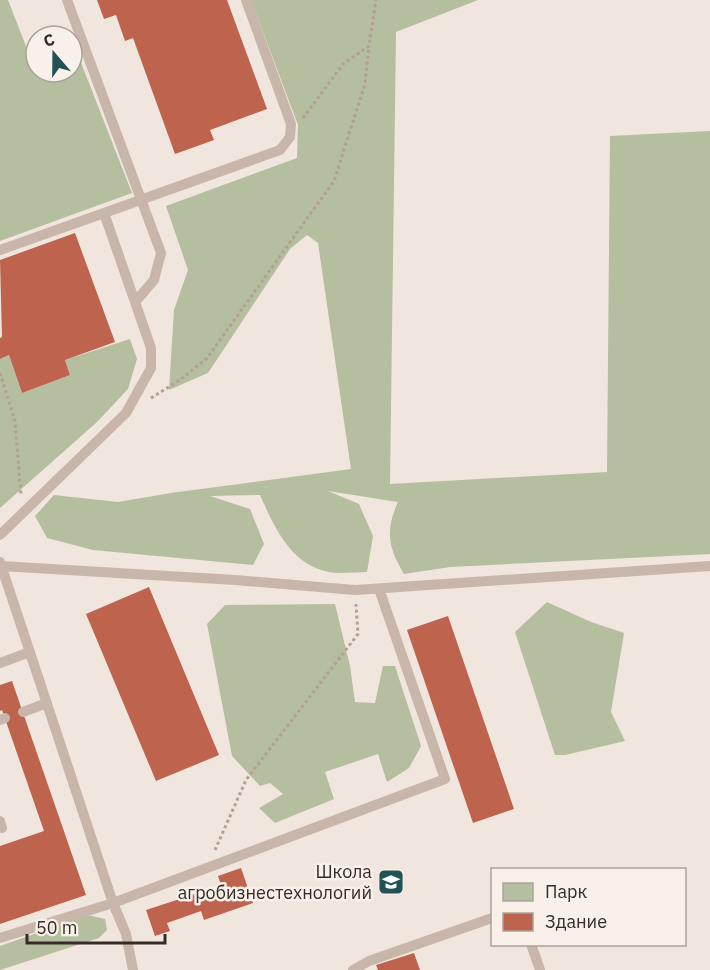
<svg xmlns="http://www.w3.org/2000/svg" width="710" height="970" viewBox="0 0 710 970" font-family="'IBM Plex Sans',sans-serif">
  <rect width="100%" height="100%" fill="#f0e6dd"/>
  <path fill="#b5be9e" d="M0 0H8L36 72H72V57L78 55 132 193 0 241Z
    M251 0H478L396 32 390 484 607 472 610 136 710 131V554L450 567 404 574C388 547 385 531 398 502L328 491 359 504 373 536 367 572C355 572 341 574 329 572 290 564 275 528 260 495L210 496 250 509 264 544 253 565 93 550 47 538 35 516 54 495 118 502 171 493 351 469 318 243 307 235 290 249 208 373 169 390 174 310 188 270 166 206 297 158 298 125Z
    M130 339 137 359 128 389 97 422 0 508V359L9 355 22 393 70 375 65 360Z
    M547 602 591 622 624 633 611 712 625 741 565 755H555L515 632Z
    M335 604 350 666 355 702 375 703 383 666H395L421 746 409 768 387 782 378 754 325 772 334 799 275 823 259 808 283 794 270 783 260 786 232 756 207 624 225 605Z
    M88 915 105 919 107 930 99 938 0 970V946Z"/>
  <path fill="#bd634e" d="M97 0H227L267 109 210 130 214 140 175 154 133 38 125 41 116 15 104 19Z
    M75 233 115 342 65 360 70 375 22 393 9 355 0 359V338L2 337 0 260Z
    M149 587 219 755 156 781 86 614Z
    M448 616 514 809 473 823 407 630Z
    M12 681 86 895 0 924V846L44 831 2 710 0 711V685Z
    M241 868 253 903 204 920 201 911 167 923 170 931 155 936 146 910 195 894 197 900 223 891 218 876Z
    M414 953 420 970H378L376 965Z"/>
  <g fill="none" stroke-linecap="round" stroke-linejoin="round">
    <path stroke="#b3a094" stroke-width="3" stroke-dasharray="3 3" stroke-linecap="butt" d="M303 118 343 64 369 46 376 0
      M0 373 15 421 21 495
      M151 398 180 380 207 358 334 181 365 84 369 46
      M215 850 246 780 358 634 356 604"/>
    <path stroke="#c8b6aa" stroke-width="10" d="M67 0 161 253 154 280 136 301
      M0 250 104 213
      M0 535 126 413 151 368V348L104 213 280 150 290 137 291 124 246 0
      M0 562 113 903 126 934 133 970
      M1 566 235 580 355 590 710 566
      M0 663 30 652
      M23 712 47 703
      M0 720 5 718
      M0 821 2 828
      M0 938 113 903 445 779 379 589
      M531 944 540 970
      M353 970 369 961 492 918"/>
  </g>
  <defs>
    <symbol id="school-square" viewBox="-11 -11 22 22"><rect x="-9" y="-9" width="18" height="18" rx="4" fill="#215354" stroke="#f8f0e9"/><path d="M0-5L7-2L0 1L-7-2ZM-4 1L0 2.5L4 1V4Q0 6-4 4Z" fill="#fff"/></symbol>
  </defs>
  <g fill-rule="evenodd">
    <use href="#school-square" x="376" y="867" width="30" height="30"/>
  </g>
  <g text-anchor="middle" stroke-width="5" stroke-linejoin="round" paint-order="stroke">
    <g font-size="18" fill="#352c29" stroke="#f8f0e9" text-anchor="end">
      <text x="372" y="878">Школа<tspan x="372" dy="21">агробизнестехнологий</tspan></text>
    </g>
  </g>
  <rect x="491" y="868" width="195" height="78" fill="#f8f0e9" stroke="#aaa29c" stroke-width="1.5"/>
  <rect x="503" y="883" width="30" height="18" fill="#b5be9e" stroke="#aaa29c" stroke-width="1.5"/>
  <text x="545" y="898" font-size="18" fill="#352c29">Парк</text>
  <rect x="503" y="913" width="30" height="18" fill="#bd634e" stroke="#aaa29c" stroke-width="1.5"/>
  <text x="545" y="928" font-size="18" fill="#352c29">Здание</text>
  <g transform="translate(54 54) rotate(340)"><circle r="28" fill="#f8f0e9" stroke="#aaa29c" stroke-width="1.5"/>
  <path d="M0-4.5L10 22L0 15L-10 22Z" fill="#215354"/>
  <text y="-9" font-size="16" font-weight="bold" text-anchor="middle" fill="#352c29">С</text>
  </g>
  <path d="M27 934v9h138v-9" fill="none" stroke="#352c29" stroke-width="3"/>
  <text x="36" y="934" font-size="18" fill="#352c29" stroke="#f8f0e9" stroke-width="4.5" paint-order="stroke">50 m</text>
</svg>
